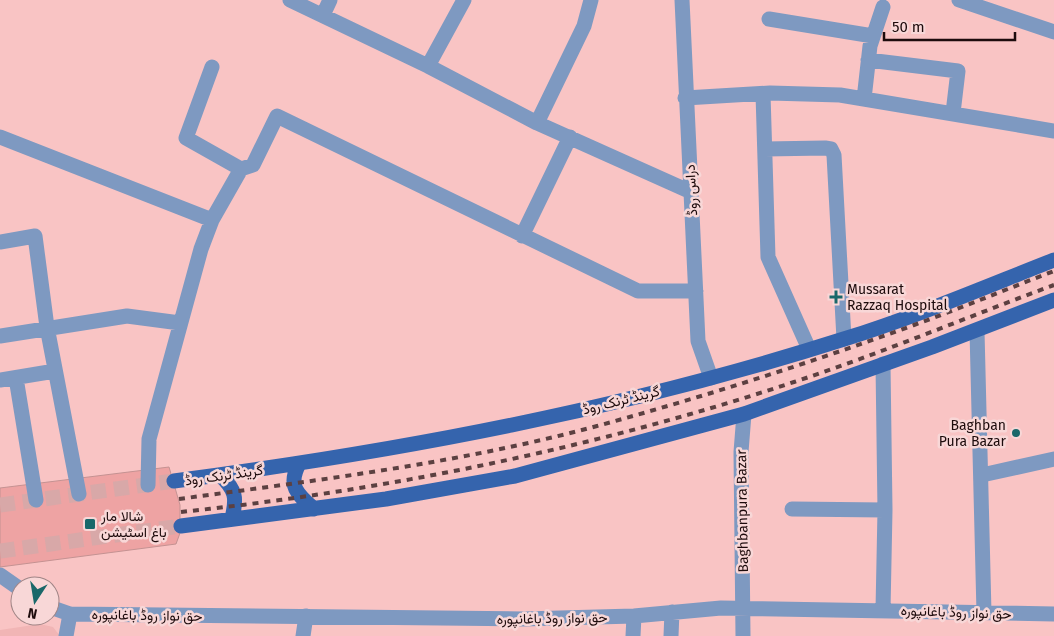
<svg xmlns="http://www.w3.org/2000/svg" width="1054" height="636" viewBox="0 0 1054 636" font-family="'Fira Sans',Vazirmatn,sans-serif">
  <rect width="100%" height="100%" fill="#f9c4c4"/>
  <path fill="#f1b5b5" d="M40 624 53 627 60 636H0V630Z"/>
  <path fill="#eea3a3" stroke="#c49292" d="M169 467 180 505V533L176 544 0 567V488Z"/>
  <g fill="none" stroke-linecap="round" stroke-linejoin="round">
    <path stroke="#d8a8a8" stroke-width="15" stroke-dasharray="15 8" stroke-linecap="butt" d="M0 505 174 481
      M0 551 181 526"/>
    <path stroke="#7e99c1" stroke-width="15" d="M290 0 428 66 537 123 691 192
      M682 0 698 341 711 378
      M959 0 1054 32
      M323 15 330 0
      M769 19 873 36
      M868 60 958 71 953 113
      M428 66 464 0
      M212 67 186 138 241 169
      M763 94 768 257 809 349
      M685 98 770 93 840 95 1054 131
      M864 99 870 46 883 7
      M537 123 584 26 591 0
      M0 137 212 220
      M765 149 825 148 831 149 834 155 844 339
      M522 236 570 137
      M0 242 35 236 47 327 79 494
      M977 331 984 613
      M0 336 127 316 180 323
      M16 378 36 500
      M0 380 55 371
      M982 475 1054 459
      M148 485 149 439 201 249 212 220 241 169 253 165 277 116 638 291H696
      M792 509 885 510
      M0 575 20 589
      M50 607 70 614 523 619 634 616 721 608 1054 614
      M883 610 885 510 883 364
      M66 636 70 614
      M303 636 306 616
      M633 636 634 616
      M671 636 672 612
      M743 636 741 452 744 414"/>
    <path stroke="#3564ad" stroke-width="15" d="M299 464C287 486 298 495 314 509
      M220 475C236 490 237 498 232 518
      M174 481C401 451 625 409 844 339 915 317 985 287 1054 260
      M181 526 386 499 515 476 744 414 932 347 1054 300"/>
    <path stroke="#5c4041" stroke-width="4" stroke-dasharray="6 6" stroke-linecap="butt" d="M179 499C318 480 461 463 597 426 703 397 810 363 914 325 961 308 1007 289 1054 271
      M181 512C389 490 595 448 794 382 882 353 967 317 1054 285"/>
  </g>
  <g fill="#1a686a" stroke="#f8d7d7" stroke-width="2">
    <path d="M833.5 289.5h5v5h5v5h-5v5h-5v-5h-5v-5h5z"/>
    <circle cx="1016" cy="433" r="5"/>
    <rect x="84" y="518" width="12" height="12" rx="2.5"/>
  </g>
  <g text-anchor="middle" stroke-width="5" stroke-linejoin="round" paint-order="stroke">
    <g font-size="14" fill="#1d0b0c" stroke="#f8d7d7">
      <text transform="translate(691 190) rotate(-93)" y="5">دراس روڈ</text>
      <text transform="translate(621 400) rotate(-14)" y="5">گرینڈ ٹرنک روڈ</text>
      <text transform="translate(224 475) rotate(-8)" y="5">گرینڈ ٹرنک روڈ</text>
      <text transform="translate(742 511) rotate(-91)" y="5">Baghbanpura Bazar</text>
      <text transform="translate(956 612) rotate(2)" y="5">حق نواز روڈ باغانپورہ</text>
      <text transform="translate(147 615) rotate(1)" y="5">حق نواز روڈ باغانپورہ</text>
      <text transform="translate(552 618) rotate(-1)" y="5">حق نواز روڈ باغانپورہ</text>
    </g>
    <g font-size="14" fill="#1d0b0c" stroke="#f8d7d7" text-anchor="start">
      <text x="847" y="294">Mussarat<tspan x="847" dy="16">Razzaq Hospital</tspan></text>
      <text x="1006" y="430" text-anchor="end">Baghban<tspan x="1006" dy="16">Pura Bazar</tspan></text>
      <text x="101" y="521">شالا مار<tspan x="101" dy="16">باغ اسٹیشن</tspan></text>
    </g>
  </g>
  <g transform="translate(35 601) rotate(192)"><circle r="24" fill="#f8d7d7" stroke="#a08586"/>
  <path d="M0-4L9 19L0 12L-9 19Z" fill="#1a686a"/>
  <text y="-8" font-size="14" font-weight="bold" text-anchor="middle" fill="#1d0b0c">N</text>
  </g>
  <path d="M884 32v8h131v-8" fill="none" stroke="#1d0b0c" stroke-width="2.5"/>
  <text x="892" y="32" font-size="15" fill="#1d0b0c" stroke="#f8d7d7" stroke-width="4" paint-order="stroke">50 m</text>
</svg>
